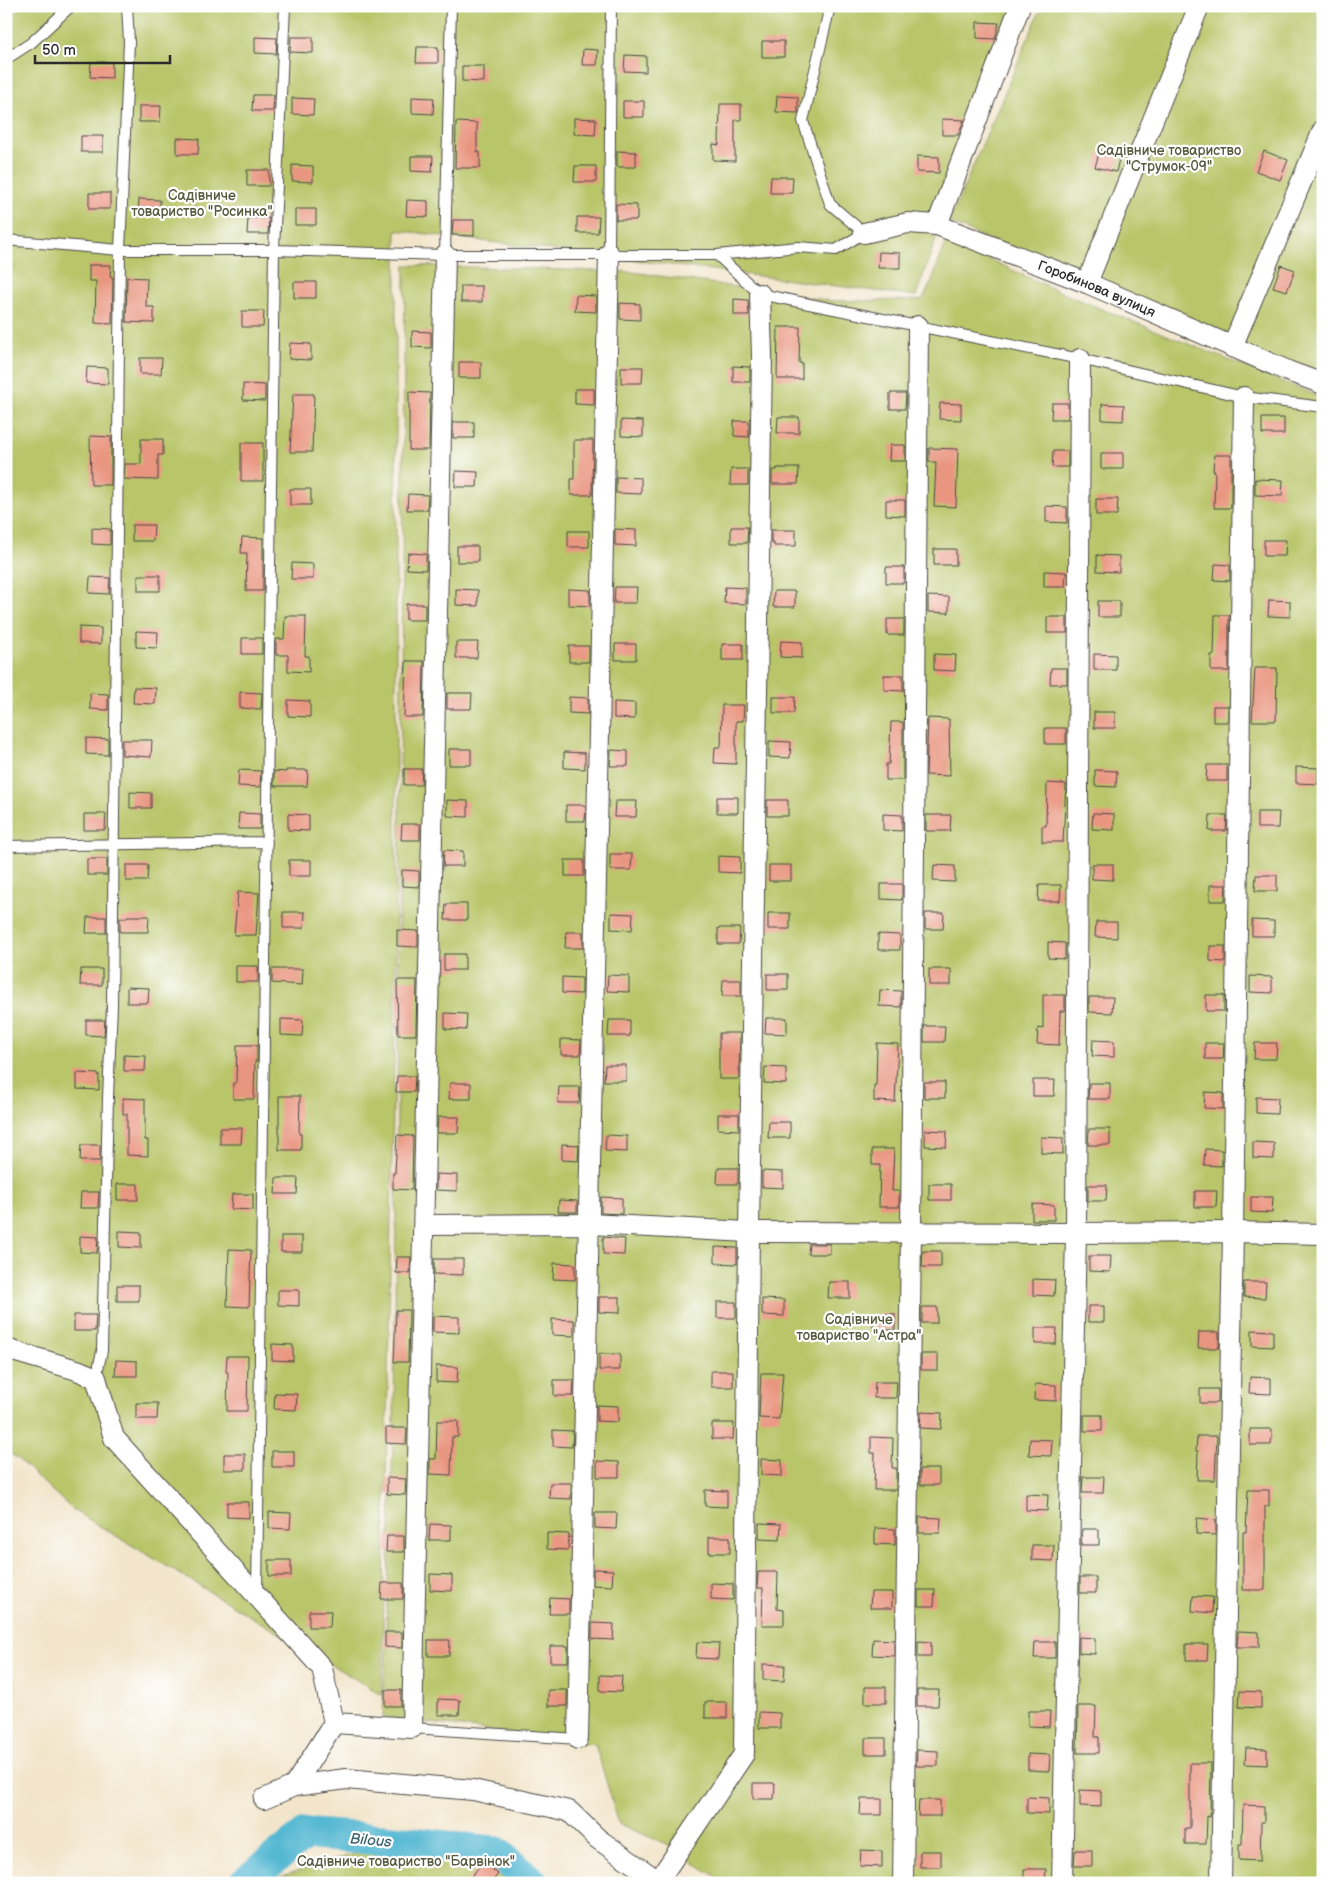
<svg xmlns="http://www.w3.org/2000/svg" width="1329" height="1889" viewBox="0 0 1329 1889" font-family="'Balsamiq Sans',sans-serif">
  <rect width="100%" height="100%" fill="#fff"/>
  <filter id="ink" filterUnits="userSpaceOnUse"><feTurbulence type="fractalNoise" baseFrequency=".02" numOctaves="2"/><feDisplacementMap in="SourceGraphic" scale="10" xChannelSelector="R" yChannelSelector="G"/><feConvolveMatrix kernelMatrix="1 2 1 2 8 2 1 2 1" color-interpolation-filters="sRGB"/></filter>
  <filter id="wash" filterUnits="userSpaceOnUse"><feTurbulence type="fractalNoise" baseFrequency=".0096" numOctaves="4" result="noise"/><feDisplacementMap in="SourceGraphic" scale="20" xChannelSelector="R" yChannelSelector="G"/><feGaussianBlur stdDeviation="1.12" result="paint"/><feColorMatrix in="noise" values="0 0 0 0 0 0 0 0 0 0 0 0 0 0 0 0 0 1.4 0 .05"/><feComposite in="paint" operator="in"/></filter>
  <g filter="url(#wash)">
    <rect width="100%" height="100%" fill="#f2e5cb"/>
    <path fill="#b8c567" stroke="#727849" d="M22 6H1016L916 296 396 230V951L382 1695 73 1510 17 1458 6 1451V21Z
      M1042 6H1323V388L949 222Z
      M947 240 1067 295 1323 398V1883H726L664 1843 619 1824 595 1744 383 1717 394 1420 405 265 632 272 833 301 922 300 931 283Z
      M405 1839 495 1858 514 1883H275L278 1877Z"/>
    <g fill="none" stroke-linecap="round" stroke-linejoin="round">
      <path stroke="#54b8d2" stroke-width="32" d="M244 1883 306 1834 388 1840 496 1852 533 1883"/>
    </g>
    <g id="blocks">
      <path fill="#e99681" d="M977 22 999 23 995 39 977 38Z
        M255 37 277 38 276 54 255 53Z
        M291 37H313V53L290 52Z
        M762 41H784V57H762Z
        M417 47H438V63H416Z
        M583 49 598 50 597 65H582Z
        M625 55 646 56V72L624 71Z
        M91 62H112V78L90 77Z
        M462 66H484V82L462 81Z
        M253 95H274L273 111H252Z
        M777 96 798 97V113L776 112Z
        M412 97 434 98 433 114 412 113Z
        M292 98 314 99 313 115 292 114Z
        M623 101H644V117H623Z
        M720 104H741V120H735V161L713 160V144L719 145Z
        M139 106H161L160 122H139Z
        M574 118 596 119 595 135 574 134Z
        M942 119 964 120 958 135H942Z
        M456 122 477 123V152H480V168H455Z
        M81 136H103V152H81Z
        M177 138 199 139 198 154H177Z
        M1100 150 1120 155 1116 172 1095 167Z
        M617 151 636 152V167H617Z
        M1264 151 1288 160 1280 180 1256 171Z
        M411 156H433L432 172 411 171Z
        M917 156 939 157V173L917 172Z
        M292 165 313 166V182L292 181Z
        M575 166H596V182H574Z
        M247 170H269V186H247Z
        M771 177H793L792 193H770Z
        M89 193H110V209H89Z
        M139 199 160 200V216L138 215Z
        M407 200 428 201V217L406 216Z
        M616 204 637 205V220H616Z
        M295 209H316V225H295Z
        M577 217H599L598 233H577Z
        M248 218H269L268 234H247Z
        M453 220H474V236L452 235Z
        M879 252 900 253V268H878Z
        M89 265H111L110 277H113L112 324 95 323 96 281H89Z
        M1281 265 1295 270 1287 291 1273 287Z
        M127 277 147 278 146 307H154V323L126 322Z
        M294 282H316V298H294Z
        M461 286H482V302H461Z
        M576 295 596 296V312L575 311Z
        M734 299 748 300 749 315H734Z
        M620 303 640 304V320L620 319Z
        M242 311H264L263 327H242Z
        M778 327H800L799 363H802V379H777Z
        M412 331 431 332V348L412 347Z
        M290 343 311 344V360L289 359Z
        M140 358H162L161 374H140Z
        M459 362H481V378H459Z
        M733 366 750 367V382H733Z
        M87 367 108 368V384L86 383Z
        M621 367H643L642 383H621Z
        M243 384 265 385V401L243 400Z
        M575 389H594V405L575 404Z
        M409 392 430 393 429 450H409Z
        M890 393H906L905 409H890Z
        M293 394H314L312 452H290Z
        M940 403 961 404V420L939 419Z
        M1052 403H1068V419H1051Z
        M1102 404 1124 405 1123 421 1102 420Z
        M778 417H799V433H777Z
        M1262 418H1284V434H1262Z
        M621 420 643 421V437L621 436Z
        M734 421H749V437L734 436Z
        M453 422H474V438H453Z
        M90 436 111 437V485H91Z
        M141 439H163V455H158V480L124 479 125 464H141Z
        M574 440H593L592 495H571V479H574Z
        M241 443H263V481H241Z
        M890 445H905V461H889Z
        M929 448 958 449 956 507 934 506 936 462H929Z
        M1053 451H1068V467H1052Z
        M1101 453H1123V469H1101Z
        M1214 455H1231V508H1214L1215 471H1213Z
        M777 468H799L798 484H772V470H777Z
        M731 469H748V485H730Z
        M456 471 478 472 477 487H455Z
        M616 477 641 478V494L616 493Z
        M1255 479 1283 480 1282 496 1255 495Z
        M290 489H311V505H290Z
        M408 494 428 495 427 510H407Z
        M1096 499H1118L1117 515H1096Z
        M886 500H905V516L886 515Z
        M1046 506 1067 507V523L1046 522Z
        M132 525H154L153 541H132Z
        M731 527H748L747 543H731Z
        M92 528 110 529V545L92 544Z
        M615 529 636 530V546L615 545Z
        M771 530H796V546H774V543H771Z
        M568 531H589V547H568Z
        M242 537 263 538V591H246L247 553H241Z
        M1264 540H1286L1285 556H1264Z
        M457 546H478V562H457Z
        M934 549H956V565H934Z
        M408 553 426 554V570L407 569Z
        M1097 555 1119 556V572L1097 571Z
        M292 563 313 564V579H291Z
        M1215 564 1230 565V581L1214 580Z
        M886 567H904V583H886Z
        M1044 571 1066 572 1065 587H1044Z
        M138 575H160V591H138Z
        M90 577 110 578 109 594 89 593Z
        M615 587H637L636 603H614Z
        M725 587 746 588V604L724 603Z
        M456 589 478 590V606L456 605Z
        M568 589 590 590V606L568 605Z
        M774 591H795V607H773Z
        M928 596 949 597V613L928 612Z
        M1269 600 1290 601V617L1268 616Z
        M1098 601H1120V617H1098Z
        M406 604H425V620H406Z
        M1215 615H1229V671H1211V655H1214Z
        M285 616H306L305 656H309V672L288 671V655H276V639H284Z
        M1047 617H1067V633H1047Z
        M887 619H904V635H887Z
        M79 627 101 628V644L79 643Z
        M136 631 158 632 157 648 136 647Z
        M242 638H262V654H242Z
        M781 641 802 642V658L780 657Z
        M456 642H478L477 658H456Z
        M615 644H636V660H615Z
        M722 644H743V660H722Z
        M569 646H589V662H569Z
        M934 654 956 655 955 671 934 670Z
        M1094 654 1116 655V670H1094Z
        M406 661H424L423 717H404Z
        M1051 668H1067V684H1050Z
        M1255 668H1277L1276 721H1252Z
        M884 675H903V691L884 690Z
        M134 687 156 688 155 704 133 703Z
        M240 692 262 693 261 709 240 708Z
        M90 693 108 694V710L90 709Z
        M447 693H472L471 709H447Z
        M569 697 588 698V714L569 713Z
        M773 697H795L794 713H773Z
        M288 700 310 701V717L288 716Z
        M614 702 635 703V719L614 718Z
        M722 705H744L743 721H736V764L714 763 715 747H721Z
        M1213 706H1228V722H1213Z
        M1094 712H1115V728H1094Z
        M928 718 949 719 950 776 926 775Z
        M891 722H903V780H886V764H889Z
        M1045 728H1066V744H1045Z
        M86 738 108 739V755L86 754Z
        M122 740H152L151 757 122 755Z
        M769 741 791 742 790 758 769 757Z
        M449 749H471V765H449Z
        M611 750 628 751V766H610Z
        M564 752 585 753V769L564 768Z
        M1207 765H1227V781H1206Z
        M1296 767 1318 768V784L1296 783Z
        M404 769H422L421 785H404Z
        M239 770 261 771 260 787 238 786Z
        M286 770H308L307 786H274V771L286 772Z
        M1095 770 1117 771 1116 787 1095 786Z
        M1047 783 1066 784 1063 842H1042V826H1046Z
        M130 792 151 793V808H130Z
        M717 797H738V813H717Z
        M447 800 468 801V817L447 816Z
        M767 800H788V816H767Z
        M615 801H637L636 817H614Z
        M566 805H586L585 821H566Z
        M1257 812H1279L1278 828H1257Z
        M239 813 260 814V829H238Z
        M1093 813 1114 814V830L1092 829Z
        M84 814H106L105 830H84Z
        M288 814 309 815V831L288 830Z
        M883 814 902 815V831L883 830Z
        M926 815H951L950 831H926Z
        M1210 815H1227L1226 831H1209Z
        M402 824H420V840H401Z
        M444 850 463 851V866H443Z
        M610 854H632L631 870H610Z
        M718 856 740 857V873L718 872Z
        M87 859H107V875H87Z
        M289 860H311V876H289Z
        M565 860H584V876H565Z
        M1092 864H1113V880L1092 879Z
        M126 865H148L147 881H126Z
        M769 865H791V881H769Z
        M934 865 955 866V882L933 881Z
        M402 870 419 871V887L402 886Z
        M1256 875H1277V891H1255Z
        M881 884H902V900L881 899Z
        M1039 885H1061L1060 901H1038Z
        M1210 885H1226L1225 901H1210Z
        M238 892 259 893 256 935H234Z
        M446 904H467V920H445Z
        M283 912H305L304 928H283Z
        M611 913 633 914 632 930 611 929Z
        M768 913H790V929H768Z
        M925 913H944L943 929H925Z
        M127 916H149L148 932H120V918H127Z
        M87 917H106V933H86Z
        M1252 920 1274 921V936H1252Z
        M1096 922H1117V938L1095 937Z
        M718 928H740L739 944H718Z
        M397 930 418 931V947L397 946Z
        M566 932H583V948H565Z
        M878 934 900 935V950H878Z
        M1048 942 1065 943V959L1048 958Z
        M1210 946H1225V962L1210 961Z
        M444 954H465V970H444Z
        M236 966H258V982H236Z
        M81 969H102V985H80Z
        M272 969H303L302 985 272 983Z
        M929 969H951V985H929Z
        M767 974H788V990H767Z
        M608 975 629 976V992L607 991Z
        M1250 976 1272 977V993L1250 992Z
        M562 977 582 978V994L562 993Z
        M397 980H417L416 1035H398Z
        M723 980H741V996H722Z
        M127 987 149 988 148 1003H127Z
        M880 990 901 991V1007L879 1006Z
        M1043 995H1065V1011H1060L1059 1045 1037 1044 1038 1028 1043 1029Z
        M1206 995H1224V1011H1206Z
        M1089 997H1113L1112 1013 1089 1012Z
        M445 1013 467 1014 466 1030 445 1029Z
        M766 1018H787V1034L765 1033Z
        M281 1019 303 1020 302 1036 281 1035Z
        M86 1020H105L104 1036 86 1035Z
        M609 1020H630V1036H608Z
        M924 1026H945L944 1042H924Z
        M719 1033H740L739 1079H719Z
        M561 1039 581 1040 580 1055H561Z
        M1093 1040 1114 1041V1057L1092 1056Z
        M877 1043 898 1044 895 1102 874 1101V1085H876Z
        M1205 1043H1224L1223 1059H1205Z
        M1255 1043H1277L1276 1059H1254Z
        M237 1045H257V1061H255L254 1099H233V1083H236Z
        M124 1055 146 1056 145 1071H124Z
        M605 1065H626V1081H604Z
        M765 1067 786 1068V1084L764 1083Z
        M77 1073 99 1074V1090L77 1089Z
        M397 1076H415L414 1092H396Z
        M1033 1080H1055L1054 1096H1033Z
        M924 1082H945V1098H924Z
        M450 1083H471V1099H449Z
        M1089 1083H1110V1099H1088Z
        M559 1087H580L579 1103H558Z
        M1205 1092 1223 1093V1109L1204 1108Z
        M279 1096H300L299 1134H301V1150H279Z
        M1256 1097 1278 1098 1277 1114 1256 1113Z
        M123 1098 145 1099V1140H148V1156L127 1155V1114H123Z
        M718 1114H739V1130L718 1129Z
        M438 1117H459L458 1133H437Z
        M769 1122H790V1138H768Z
        M220 1128H242L241 1144H220Z
        M1089 1129H1110V1145H1088Z
        M925 1130 947 1131 946 1147 925 1146Z
        M397 1135 413 1136 412 1190 393 1189V1173H395Z
        M606 1135 627 1136V1152L605 1151Z
        M1041 1137 1063 1138V1154L1041 1153Z
        M1253 1142 1274 1143V1159L1253 1158Z
        M562 1144 579 1145 578 1161 562 1160Z
        M81 1145H100V1161H80Z
        M872 1149H894L892 1191H899V1207H879L880 1165H872Z
        M1205 1149 1222 1150V1166L1204 1165Z
        M718 1168H738V1184H717Z
        M762 1171 783 1172V1188L762 1187Z
        M436 1174 457 1175V1191L436 1190Z
        M276 1178H298L297 1194H275Z
        M117 1184H138V1200H117Z
        M929 1184H951V1200H929Z
        M1088 1185H1107L1106 1201H1088Z
        M1195 1191H1217L1216 1207H1195Z
        M81 1192H99L98 1208H80Z
        M232 1194H253V1210L231 1209Z
        M601 1197 622 1198V1214L601 1213Z
        M1251 1197H1273L1272 1213 1251 1212Z
        M559 1200 577 1201V1212H558Z
        M1032 1204 1054 1205V1220H1032Z
        M119 1231 141 1232V1248L119 1247Z
        M80 1236 98 1237 97 1253 80 1252Z
        M281 1236H302V1252H281Z
        M603 1237 625 1239 624 1255 603 1254Z
        M809 1244H830V1254H808Z
        M715 1247 737 1248V1264L715 1263Z
        M229 1249 251 1250 249 1307 227 1306Z
        M923 1251H941V1267H922Z
        M1089 1256H1111L1110 1272 1089 1271Z
        M397 1257H411L410 1273H396Z
        M434 1259H463V1275L434 1274Z
        M554 1263 575 1264V1280L553 1279Z
        M1033 1279 1055 1280 1054 1296 1033 1295Z
        M829 1282H850V1298H828Z
        M1244 1282H1266L1265 1298 1244 1297Z
        M117 1285H139V1301H117Z
        M278 1290H299V1306L278 1305Z
        M599 1297H620V1313L599 1312Z
        M762 1299 784 1300V1316L762 1315Z
        M717 1302H736V1318H717Z
        M1088 1306H1104V1322H1088Z
        M922 1307H937V1323H922Z
        M396 1310H409L408 1362H394Z
        M873 1314H895V1330H873Z
        M74 1315H96L95 1331H74Z
        M433 1316 459 1317V1333L433 1332Z
        M552 1319 574 1320V1336L552 1335Z
        M1035 1328H1057L1056 1344H1035Z
        M1252 1330 1273 1331V1347L1252 1346Z
        M1199 1332H1219V1348H1198Z
        M272 1344 293 1345V1361L272 1360Z
        M599 1354H620V1370H599Z
        M921 1354H938V1370H921Z
        M227 1356H248L247 1411H227L228 1372H226Z
        M116 1360 137 1361V1376H115Z
        M436 1366 458 1367 457 1383 436 1382Z
        M711 1371H733V1387H711Z
        M761 1373H783L779 1419 759 1418Z
        M1250 1377 1271 1378V1394L1249 1393Z
        M554 1380H574L573 1396H554Z
        M875 1382H897L896 1398H874Z
        M1035 1384 1056 1385V1401L1034 1400Z
        M1200 1389H1218V1403H1200Z
        M275 1393 297 1394 296 1410 274 1409Z
        M136 1403H158L157 1419H136Z
        M597 1405 618 1406V1422L597 1421Z
        M921 1412 942 1413 941 1429 920 1428Z
        M1084 1415H1102V1431H1084Z
        M437 1421H458V1437H452L451 1475 430 1474V1459H436Z
        M712 1423H734L733 1439H712Z
        M386 1428H407L406 1444 386 1443Z
        M1250 1429H1272L1271 1445H1250Z
        M553 1430 573 1431 572 1447 553 1446Z
        M1197 1436H1217L1215 1480H1197L1198 1451H1196Z
        M871 1437 893 1438 892 1468H896V1490H874L875 1453H871Z
        M1030 1439 1052 1440 1051 1456 1029 1455Z
        M272 1451H294V1467H272Z
        M224 1454H245V1470H224Z
        M761 1459 782 1460V1476L761 1475Z
        M597 1461 619 1462V1477H597Z
        M920 1469H939V1485H920Z
        M1083 1477H1104L1103 1493H1082Z
        M387 1478 406 1479 405 1495 387 1494Z
        M550 1483H571V1499L549 1498Z
        M705 1490 727 1491V1507L705 1506Z
        M1248 1490H1269V1506H1265V1590H1243V1532H1246Z
        M1026 1494 1048 1495 1047 1511 1026 1510Z
        M227 1502H249V1518L227 1517Z
        M269 1512 291 1513 290 1529 269 1528Z
        M595 1513H617L616 1529 595 1528Z
        M919 1517 941 1518 940 1533H919Z
        M1197 1518 1216 1520V1535L1196 1534Z
        M759 1523 781 1524 780 1540 759 1539Z
        M430 1524 451 1525V1540H429Z
        M875 1528 895 1529V1545L875 1544Z
        M1082 1529H1099V1545H1081Z
        M547 1533 569 1534 568 1550 547 1549Z
        M387 1536H404V1552H386Z
        M709 1537H730V1553H709Z
        M1032 1545H1054L1053 1561 1032 1560Z
        M269 1560H291V1576H269Z
        M593 1569 613 1570 612 1586 593 1585Z
        M758 1572H778L777 1609 784 1610V1625H762L763 1588H757Z
        M430 1574 452 1575V1591L430 1590Z
        M1080 1577H1096V1593H1080Z
        M382 1583H403V1599H381Z
        M711 1583 733 1584V1600L711 1599Z
        M918 1590H935L934 1606H918Z
        M871 1592H892V1608H870Z
        M1193 1596 1213 1597 1212 1613 1192 1611Z
        M550 1598 569 1599V1614H549Z
        M309 1611H331L330 1627H309Z
        M592 1623 614 1624 613 1640 592 1639Z
        M1238 1631 1259 1632V1647H1237Z
        M385 1632H402V1648L385 1647Z
        M1079 1637 1095 1638V1654L1079 1653Z
        M873 1639 894 1640V1656L872 1655Z
        M428 1640H450L449 1656H428Z
        M918 1641 931 1642V1657H918Z
        M697 1642 719 1643 718 1659 696 1658Z
        M1035 1642H1055V1658H1034Z
        M1186 1644H1208L1207 1660H1186Z
        M550 1646H568V1662H550Z
        M763 1664 785 1665 784 1681 763 1680Z
        M600 1675 622 1676 621 1692 600 1691Z
        M865 1687H886V1703H865Z
        M385 1690H401V1706H385Z
        M548 1690H567V1706H548Z
        M917 1690H939L938 1706H917Z
        M1240 1691 1261 1692V1708L1239 1707Z
        M438 1699 460 1700 459 1715H438Z
        M705 1702H727V1718H705Z
        M1078 1706H1096L1095 1737H1099V1753H1077Z
        M1028 1711H1050L1049 1727 1028 1726Z
        M759 1712 780 1713V1728H759Z
        M865 1738H886V1754H865Z
        M1246 1748 1267 1749V1765L1245 1764Z
        M917 1750 938 1751V1766H916Z
        M1028 1754 1050 1755 1049 1771 1028 1770Z
        M1190 1763H1211L1210 1817 1207 1816 1206 1844H1185V1828H1190Z
        M753 1783H775L774 1799H753Z
        M1080 1790 1101 1791V1807L1080 1806Z
        M1027 1797 1049 1798V1814L1027 1813Z
        M861 1799H882V1815H860Z
        M919 1800H940V1816H918Z
        M1243 1805 1264 1806V1822H1261L1260 1861 1239 1860V1844H1242Z
        M861 1850 882 1851V1867L860 1866Z
        M1075 1850H1092V1866H1074Z
        M920 1851H941V1867H920Z
        M483 1862 498 1874 491 1883H466Z
        M1024 1869H1046L1045 1883H1024Z"/>
    </g>
  </g>
  <g filter="url(#ink)">
    <use href="#blocks" fill-opacity="0" stroke="#494743" stroke-width="1"/>
    <g fill="none" stroke-linecap="round" stroke-linejoin="round">
      <defs>
        <path id="service" d="M6 59 31 43 71 6
          M6 240 120 250H274L445 255H717L760 294 1080 359 1244 397 1323 407
          M609 254 611 6
          M445 255 451 6
          M717 255 798 247 836 250 864 233 830 204 803 121 830 6
          M6 846 267 842
          M96 1378 102 1351 108 1097 112 1006 120 250 129 42 127 6
          M257 1595 274 250 285 6
          M412 1728 578 1739"/>
        <g id="minor">
          <path d="M937 225 1020 6"/>
          <path id="s1" d="M864 233 908 223 937 225 1087 283 1288 371 1323 384"/>
          <path d="M1087 283 1199 6"/>
          <path d="M1232 347 1323 130"/>
          <path d="M424 1225 589 1224 749 1232 1076 1233 1233 1232 1323 1234"/>
          <path d="M6 1349 77 1370 96 1378 114 1438 322 1668 334 1723"/>
          <path d="M578 1739 609 254"/>
          <path d="M294 1786 334 1723 412 1728 445 255"/>
          <path d="M264 1799 294 1786 346 1779 473 1790 569 1811 598 1839 661 1883"/>
          <path d="M658 1881 744 1754 749 1232 762 355 760 294"/>
          <path d="M903 1883 911 1232 918 326"/>
          <path d="M1062 1883 1076 1233 1080 359"/>
          <path d="M1221 1883 1233 1232 1244 397"/>
        </g>
      </defs>
      <use href="#service" stroke="#494743" stroke-width="12"/>
      <use href="#minor" stroke="#494743" stroke-width="22"/>
      <use href="#service" stroke="#fff" stroke-width="10"/>
      <use href="#minor" stroke="#fff" stroke-width="20"/>
    </g>
  </g>
  <g text-anchor="middle" stroke-width="4.5" stroke-linejoin="round" paint-order="stroke">
    <g font-size="14" fill="#55593d" stroke="#fff">
      <text x="1169" y="155">Садівниче товариство<tspan x="1169" dy="16">"Струмок-09"</tspan></text>
      <text x="202" y="200">Садівниче<tspan x="202" dy="16">товариство "Росинка"</tspan></text>
      <text x="859" y="1324">Садівниче<tspan x="859" dy="16">товариство "Астра"</tspan></text>
      <text x="406" y="1866">Садівниче товариство "Барвінок"</text>
    </g>
    <g font-size="14" fill="#2b2b2b" stroke="#fff">
      <text dy="5" stroke="none"><textPath href="#s1" startOffset="246">Горобинова вулиця</textPath></text>
    </g>
    <g font-size="15" font-style="italic" fill="#3b636e" stroke="#fff">
      <text transform="translate(371 1840) rotate(5)" y="5">Bilous</text>
    </g>
  </g>
  <rect width="1329" height="1889" fill="none" stroke="#fff" stroke-width="25"/>
  <path d="M35 55v8h135v-8" fill="none" stroke="#2b2b2b" stroke-width="2.5"/>
  <text x="42" y="55" font-size="15" fill="#2b2b2b" stroke="#ffffff" stroke-width="4" paint-order="stroke">50 m</text>
</svg>
